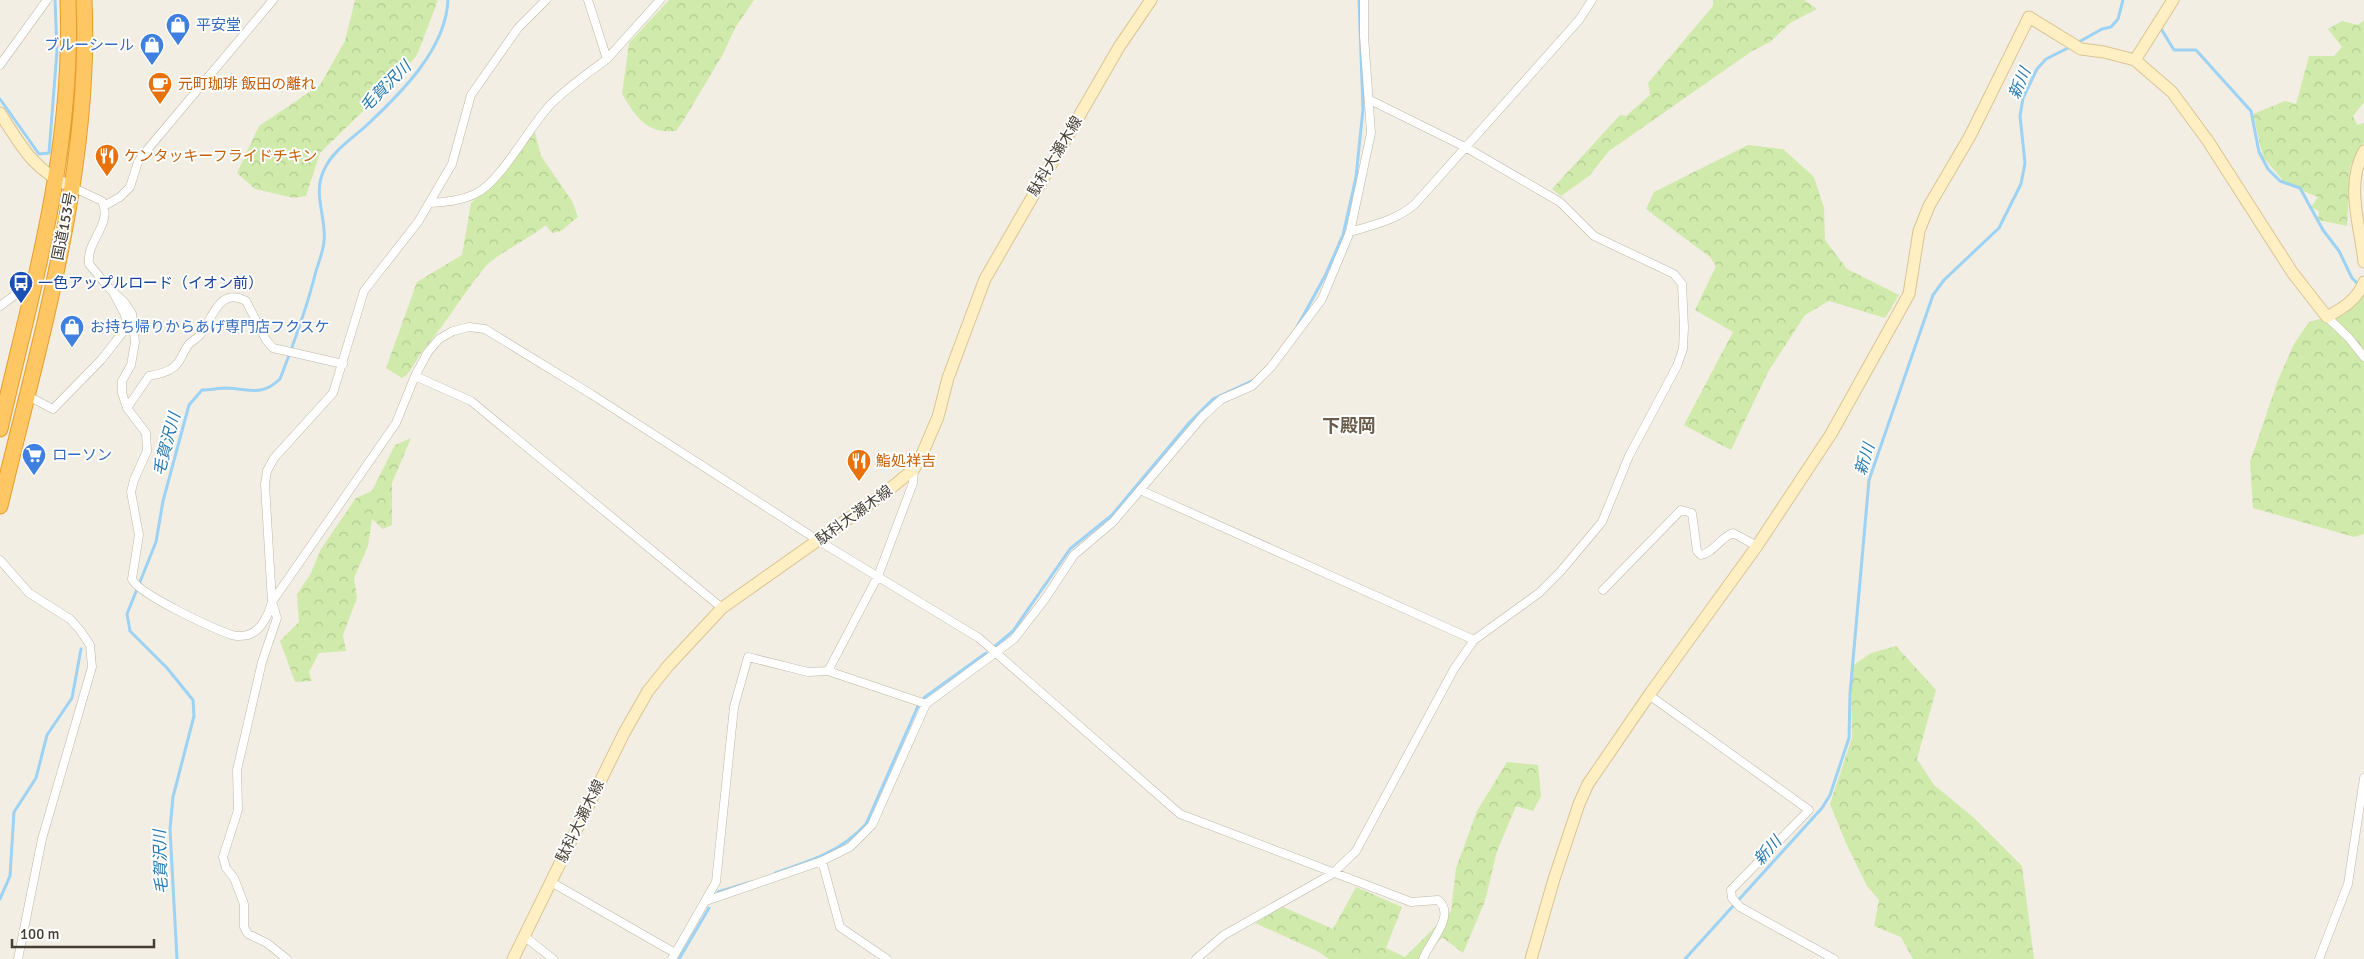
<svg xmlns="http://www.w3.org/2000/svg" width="2364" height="959" viewBox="0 0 2364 959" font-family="Signika,'Noto Sans JP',sans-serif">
  <defs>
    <pattern id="forest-crowns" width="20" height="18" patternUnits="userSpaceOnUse" patternTransform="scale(1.25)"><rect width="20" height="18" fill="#cfeaaa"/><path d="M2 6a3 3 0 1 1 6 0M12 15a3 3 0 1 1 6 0" fill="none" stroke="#b3ca93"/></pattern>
  </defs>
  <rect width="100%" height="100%" fill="#f3eee4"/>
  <path fill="url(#forest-crowns)" d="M355 0H438L417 55 396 79 320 153 306 196 294 198 255 189 237 173 259 126 320 85 345 41Z
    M669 0H754L735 28 723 54 683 121 676 131C645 134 636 116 622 94L629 43Z
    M1713 0H1804L1817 9 1790 23 1770 42 1752 51 1609 151 1589 176 1561 196 1552 189 1620 115 1626 116 1650 95 1648 83 1713 6Z
    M2364 20V102L2353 116 2357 125 2364 123V142L2350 167 2347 226 2318 220 2319 211 2311 207 2318 197 2286 184 2263 157 2253 114 2285 101 2296 104 2309 56H2334L2342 47 2328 29 2342 21 2358 25Z
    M533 125 541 156 572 201 578 217 561 231 552 233 546 225C530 238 497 254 486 266 464 292 447 322 424 349 416 358 412 373 402 378L386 368 417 282 462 255 471 203 492 182Z
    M1748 145 1783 149 1814 177 1824 208 1825 240 1847 269 1899 295 1885 318 1829 301 1805 315 1768 372 1731 450 1684 425 1733 332 1695 310 1716 266 1710 257 1646 209 1654 192Z
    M2364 282V534L2354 537 2253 508 2250 462 2278 380 2294 344 2309 322 2327 317Z
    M411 438 392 483V525L383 529 372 519 368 546 354 578 357 598 343 635 346 651 319 653 309 672 312 681 295 682 280 641 299 622 297 594 310 575 321 549 356 498 372 491 395 445Z
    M1896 646 1936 690 1917 759 1934 785 1973 817 2022 866 2034 959H1913L1901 937 1874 926 1879 900 1867 886 1846 843 1830 804 1852 738 1851 667 1871 653Z
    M1507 762 1538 765 1541 796 1533 811 1516 806 1497 851 1485 901 1463 953 1442 937 1423 959H1329L1317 951 1255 923 1283 907 1333 929 1356 887 1402 907 1386 948 1405 957 1451 911 1456 868 1477 811Z"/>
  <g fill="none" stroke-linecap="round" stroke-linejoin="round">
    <path stroke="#9cd2f4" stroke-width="3" d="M2160 27 2174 50H2196L2251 111 2259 152 2268 169 2280 181 2300 188 2323 230 2339 251 2352 278 2358 284
      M2077 43 2102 29 2111 27 2118 19 2123 0
      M0 99 39 154 49 153 57 51 55 0
      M1297 327 1325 276 1343 235 1356 177 1363 109 1359 0
      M993 648 1013 631 1070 549 1112 515 1189 423 1213 399 1256 379
      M775 873C810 861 841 852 866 824L918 706 925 697 986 653
      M718 892 751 882
      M0 899 10 876 14 812 36 778 47 735 72 698 81 649
      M177 959 170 829 173 797 194 716 193 700 167 668 130 631 127 614 156 542 163 501 189 405 202 390C210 390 219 388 227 388 250 389 261 397 280 379 294 343 307 308 316 271 319 262 323 251 324 242 327 218 312 194 324 170 333 150 352 139 368 124 401 93 446 49 448 0
      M679 959 709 908
      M1685 959 1822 808 1830 795 1849 738 1850 694 1869 480 1933 295 1944 280 1999 228 2021 184 2025 163 2020 116 2023 98 2037 69 2046 59 2070 47"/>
    <defs>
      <path id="street" d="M588 0 607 59 660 0
        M0 65 47 0
        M72 187 102 201C113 225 86 240 89 264L109 288 125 303 132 314 135 342 131 365 122 381V393L127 408 146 433 147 451 134 480 131 492 139 535 132 579C138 594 214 629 232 635 237 637 243 636 248 635 261 631 269 614 272 602L396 423 415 376 428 352 439 339 453 331 469 327 485 329 591 394 819 541 979 638 1180 814 1411 902 1438 900C1457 915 1429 942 1423 959
        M430 203C445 202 460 201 475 194 502 181 528 128 551 104 568 87 588 73 607 59
        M104 206 120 197 130 187 138 162 147 150 273 0
        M1350 232C1373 225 1397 220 1415 204L1579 20 1592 0
        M0 306 15 295 33 293
        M2327 317 2349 338 2364 357
        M415 376 471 401 722 608
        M26 395 53 409 101 360 127 327 125 315 114 294
        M127 408 149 376C159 374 170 372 177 364 182 358 184 350 189 344 193 340 200 337 203 331 213 315 221 287 246 301L266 340 273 348 343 364
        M1140 490 1474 640
        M0 560 29 593 70 619 80 630 90 645 92 667 42 839 18 959
        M1603 590 1681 510 1692 513 1697 551 1701 555C1713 553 1721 537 1733 533L1757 546
        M828 671 878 576 913 483 914 469
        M1649 695 1809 810 1731 890 1732 898 1740 907 1834 959
        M822 861 840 927 887 959
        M551 882 675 953
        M706 901 822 861 850 847 872 825 926 704 1014 639 1045 599 1074 555 1113 522 1203 416 1222 399 1252 386 1271 367 1322 299 1350 232 1371 133 1364 36V0
        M524 936 553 959
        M287 959 267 943 248 934 244 927V904L234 878 226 868 223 857 238 810 237 770 262 662 277 618 272 602 265 484 267 471 274 458 333 393 364 291 418 222 452 164 471 95 518 28 546 0
        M672 959 716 882 734 707 748 657 808 672 828 671 926 704
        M1196 959 1224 935 1332 874 1356 851 1454 669 1474 640 1539 593 1560 572 1602 522 1629 456 1677 366 1683 349 1684 327 1682 284 1674 274 1594 236 1560 202 1467 148 1370 100
        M2319 959 2348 884 2364 778"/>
      <path id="secondary" d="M2135 60 2173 0
        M0 113C21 146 34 171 72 187
        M2364 151C2345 186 2360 224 2364 262
        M513 959 624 733 648 691 668 666 722 608 886 492 914 469 923 452 938 417 948 378 985 279 1119 47 1151 0
        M1531 959 1554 879 1579 804 1588 784 1649 695 1757 546 1831 434 1909 294 1919 231 1929 206 1970 136 2029 17 2081 49 2104 52 2135 60 2172 92 2208 141 2292 272 2327 317C2343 308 2357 300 2364 282"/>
      <path id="highway" d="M0 429C33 284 74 151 68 0
        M0 506C39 342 92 170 84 0"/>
    </defs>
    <use href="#street" stroke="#bfb6a6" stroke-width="9"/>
    <use href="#secondary" stroke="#d9c493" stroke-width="13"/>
    <use href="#highway" stroke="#e69d2b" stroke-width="17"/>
    <use href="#street" stroke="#fff" stroke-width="8"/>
    <use href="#secondary" stroke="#ffefc2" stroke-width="11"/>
    <use href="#highway" stroke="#ffc763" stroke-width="15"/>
  </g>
  <defs>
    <symbol id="shop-pin" viewBox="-11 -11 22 30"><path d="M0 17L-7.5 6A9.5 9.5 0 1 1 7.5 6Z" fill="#3f7fe0" stroke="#fff"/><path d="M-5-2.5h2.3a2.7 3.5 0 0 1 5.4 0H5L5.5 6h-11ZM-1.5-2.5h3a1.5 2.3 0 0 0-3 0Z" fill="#fff"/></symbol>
    <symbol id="cafe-pin" viewBox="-11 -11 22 30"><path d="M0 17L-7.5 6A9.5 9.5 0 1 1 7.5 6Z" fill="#e8710a" stroke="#fff"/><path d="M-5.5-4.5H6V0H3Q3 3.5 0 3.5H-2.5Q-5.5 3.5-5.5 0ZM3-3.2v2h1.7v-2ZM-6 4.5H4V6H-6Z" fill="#fff"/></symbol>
    <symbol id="restaurant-pin" viewBox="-11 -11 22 30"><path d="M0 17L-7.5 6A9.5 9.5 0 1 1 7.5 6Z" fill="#e8710a" stroke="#fff"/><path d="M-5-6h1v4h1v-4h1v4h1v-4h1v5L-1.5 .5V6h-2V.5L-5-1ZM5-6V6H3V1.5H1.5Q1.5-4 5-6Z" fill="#fff"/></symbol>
    <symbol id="bus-pin" viewBox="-11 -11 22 30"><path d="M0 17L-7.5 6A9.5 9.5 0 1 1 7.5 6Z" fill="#1a4fb4" stroke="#fff"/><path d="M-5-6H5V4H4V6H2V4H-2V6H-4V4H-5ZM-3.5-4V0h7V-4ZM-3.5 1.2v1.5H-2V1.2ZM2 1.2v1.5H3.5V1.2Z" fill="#fff"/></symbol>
    <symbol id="supermarket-pin" viewBox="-11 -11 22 30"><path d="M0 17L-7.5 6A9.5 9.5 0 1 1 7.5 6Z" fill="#3f7fe0" stroke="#fff"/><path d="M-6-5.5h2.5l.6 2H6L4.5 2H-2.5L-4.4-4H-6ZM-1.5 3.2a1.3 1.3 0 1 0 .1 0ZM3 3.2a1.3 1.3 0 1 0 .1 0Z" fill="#fff"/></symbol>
  </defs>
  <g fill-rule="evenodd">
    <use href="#shop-pin" x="164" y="11" width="28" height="38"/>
    <use href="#shop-pin" x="138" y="31" width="28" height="38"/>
    <use href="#cafe-pin" x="146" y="70" width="28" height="38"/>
    <use href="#restaurant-pin" x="93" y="142" width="28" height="38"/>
    <use href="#bus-pin" x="7" y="269" width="28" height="38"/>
    <use href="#shop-pin" x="58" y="313" width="28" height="38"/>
    <use href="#supermarket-pin" x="20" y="441" width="28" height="38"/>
    <use href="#restaurant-pin" x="845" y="447" width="28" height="38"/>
  </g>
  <g text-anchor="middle" stroke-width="4" stroke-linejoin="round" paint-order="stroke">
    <g font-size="15" fill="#366cbe" stroke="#fff" text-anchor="start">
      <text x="196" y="30">平安堂</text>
      <text x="134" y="50" text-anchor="end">ブルーシール</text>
      <text x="90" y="332">お持ち帰りからあげ専門店フクスケ</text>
      <text x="52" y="460">ローソン</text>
    </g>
    <g font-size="15" fill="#c56008" stroke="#fff" text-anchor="start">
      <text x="178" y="89">元町珈琲 飯田の離れ</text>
      <text x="124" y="161">ケンタッキーフライドチキン</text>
      <text x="876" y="466">鮨処祥吉</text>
    </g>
    <g font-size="15" fill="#453e33" stroke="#fff">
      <text transform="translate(1055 156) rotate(-59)" y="5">駄科大瀬木線</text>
      <text transform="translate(64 226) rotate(-79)" y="5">国道153号</text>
      <text transform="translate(854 515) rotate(-36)" y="5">駄科大瀬木線</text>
      <text transform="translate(580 821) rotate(-64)" y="5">駄科大瀬木線</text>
    </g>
    <g font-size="15" fill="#164399" stroke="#fff" text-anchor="start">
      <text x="38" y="288">一色アップルロード（イオン前）</text>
    </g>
    <g font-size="16" font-style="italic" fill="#2679af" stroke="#fff">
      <text transform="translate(2019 83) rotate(-67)" y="6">新川</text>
      <text transform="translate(385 86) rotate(-45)" y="6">毛賀沢川</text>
      <text transform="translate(166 444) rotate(-75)" y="6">毛賀沢川</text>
      <text transform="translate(1864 459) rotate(-73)" y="6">新川</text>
      <text transform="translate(1767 850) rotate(-48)" y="6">新川</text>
      <text transform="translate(160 862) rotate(-92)" y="6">毛賀沢川</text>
    </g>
    <g font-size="18" font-weight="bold" fill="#695c4a" stroke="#fff">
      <text x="1349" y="432">下殿岡</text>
    </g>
  </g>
  <path d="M12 939v8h142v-8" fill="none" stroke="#453e33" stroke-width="2.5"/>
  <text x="20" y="939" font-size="15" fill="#453e33" stroke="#ffffff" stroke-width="4" paint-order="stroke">100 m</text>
</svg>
